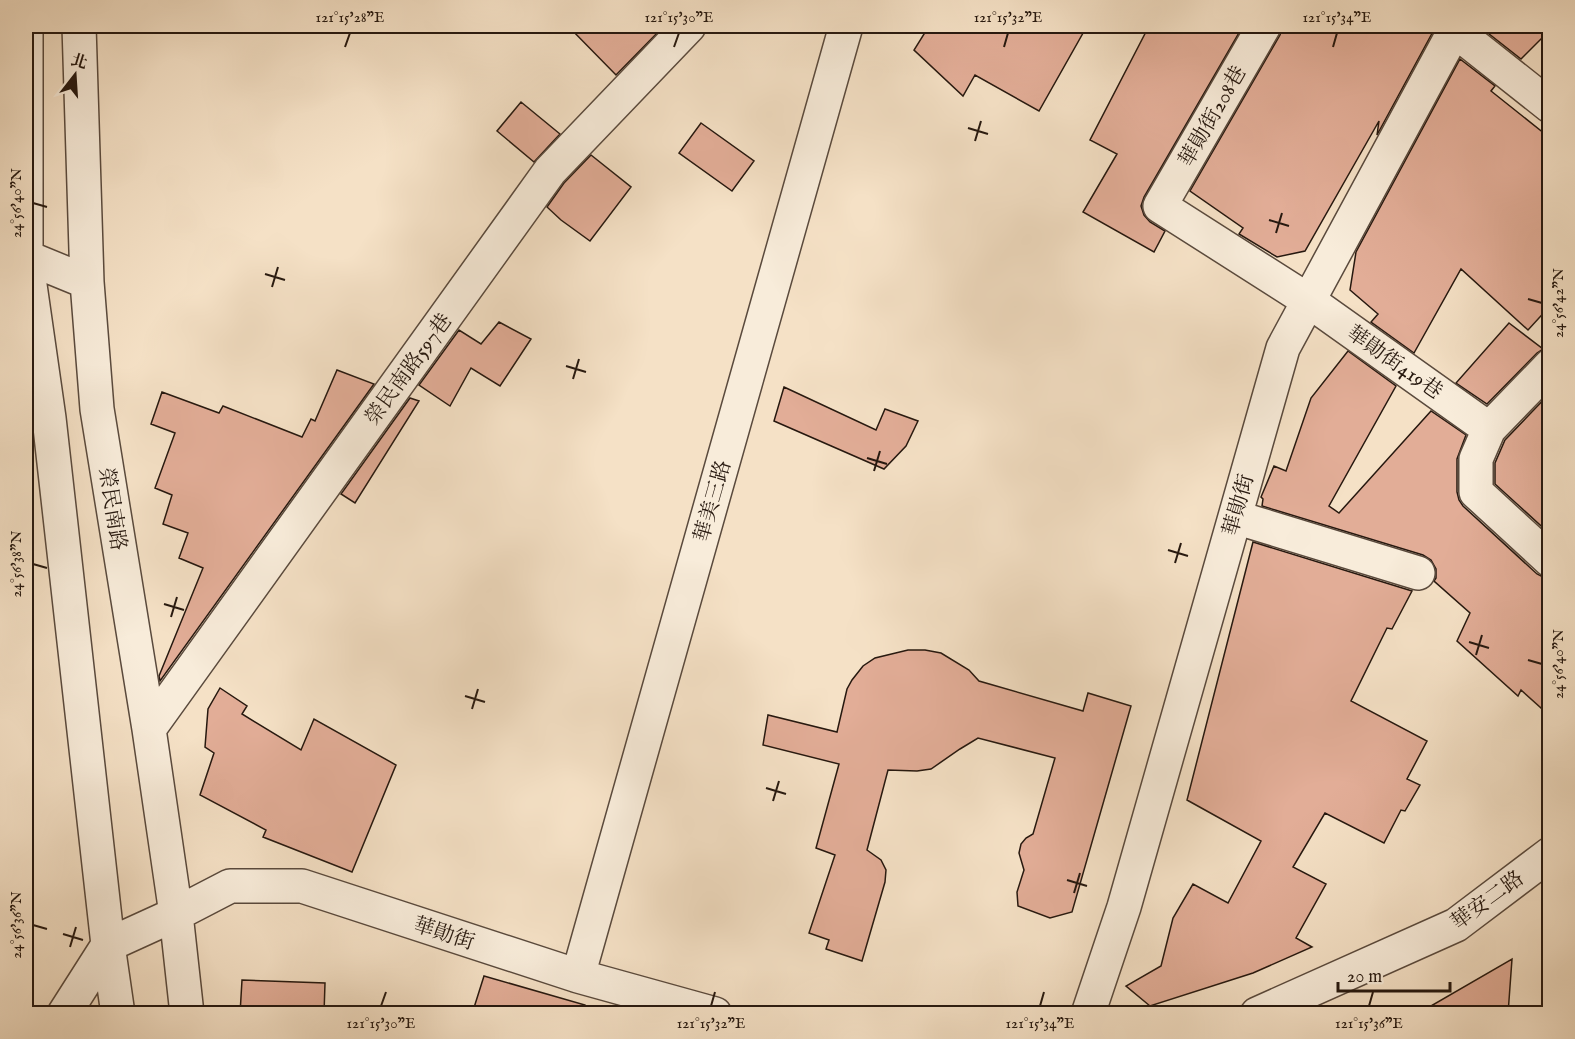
<svg xmlns="http://www.w3.org/2000/svg" width="1575" height="1039" viewBox="0 0 1575 1039" font-family="'IM FELL English','Noto Serif TC',serif">
  <rect width="100%" height="100%" fill="#f5e1c6"/>
  <filter id="stains"><feTurbulence type="fractalNoise" baseFrequency=".00333" numOctaves="4"/><feColorMatrix values="0 0 0 0 .2 0 0 0 0 .09 0 0 0 0 .02 0 0 0 .5 -.17"/></filter>
  <radialGradient id="worn" r=".72"><stop offset=".6" stop-color="#630" stop-opacity="0"/><stop offset="1" stop-color="#630" stop-opacity=".3"/></radialGradient>
  <path fill="#e2ad97" stroke="#26180f" stroke-width="1.5" d="M568 26H664L616 75Z
    M929 26H1087L1039 111 975 75 963 96 914 50Z
    M1149 26H1243L1144 197 1141 206 1144 215 1150 222 1165 231 1154 252 1083 212 1117 154 1090 140Z
    M1283 26H1436L1377 135 1379 121 1305 251 1277 257 1239 234 1243 228 1190 191 1280 35Z
    M1479 26H1550V30L1521 59Z
    M1460 59 1495 86 1491 91 1550 138V306L1528 330 1461 269 1414 353 1371 322 1378 314 1350 290 1356 252Z
    M521 102 560 134 534 162 497 131Z
    M701 123 754 161 732 191 679 153Z
    M591 155 631 187 590 241 561 220 547 207 564 183Z
    M499 322 531 339 500 386 471 368 450 406 419 385 459 330 481 344Z
    M1509 323 1543 349 1537 353 1487 404 1456 383Z
    M1348 351 1396 386 1329 506 1339 513 1431 411 1466 435 1457 459V492L1459 500 1463 506 1537 574 1545 578H1550V716L1521 690 1518 696 1457 641 1470 613 1434 581 1436 578V569L1431 560 1423 555 1262 506 1263 499 1261 497 1274 466 1286 471 1311 398Z
    M337 370 374 384 160 681 159 676 203 568 179 558 188 533 163 524 172 495 155 488 175 433 151 424 162 392 219 413 223 406 302 437 311 419 315 421Z
    M784 387 876 430 885 409 918 421 906 446 884 469 774 421Z
    M1550 393V534L1495 484V463L1505 440Z
    M410 398 419 401 355 503 341 494Z
    M1253 542 1412 591 1392 629 1387 628 1351 701 1427 741 1407 779 1420 785 1405 811 1401 810 1384 843 1325 813 1293 867 1326 884 1296 938 1312 947 1253 973 1150 1006 1126 986 1161 966 1173 918 1193 884 1228 903 1261 841 1187 800Z
    M908 650H925L941 653 969 670 979 681 1083 711 1088 693 1131 706 1072 912 1050 918 1018 906 1017 892 1024 870 1019 853 1021 844 1026 838 1033 834 1055 758 978 738 960 749 931 769 917 771 888 770 867 850 881 860 886 870 885 882 862 961 826 949 829 940 809 933 835 855 816 848 839 764 763 745 768 715 837 732 847 689 852 680 863 666 875 658Z
    M220 688 247 706 242 714 301 750 314 719 396 765 352 872 263 837 266 830 200 795 214 753 205 747 208 709Z
    M1512 959 1508 1014H1417Z
    M484 976 585 1005 584 1014H472Z
    M242 980 325 983 324 1014H240Z"/>
  <g fill="none" stroke-linecap="round" stroke-linejoin="round">
    <defs>
      <path id="minor" d="M26 26V257L49 418 108 945 118 1014
        M79 26 87 282 97 409 149 729 176 914 187 1014
        M1264 26 1160 206 1309 301 1489 429 1476 459V492L1550 560
        M1454 30 1550 106
        M26 257 87 282
        M1489 429 1550 366
        M1235 517 1418 573
        M149 729 550 171 689 26
        M578 976 846 26
        M64 1014 108 945 176 914 230 886H302L578 976 715 1014
        M1088 1014 1124 907 1283 348 1457 26
        M1257 1014 1456 925 1550 854"/>
    </defs>
    <use href="#minor" stroke="#5a4a3d" stroke-width="36"/>
    <use href="#minor" stroke="#f8ecda" stroke-width="33"/>
  </g>
  <path fill="none" stroke="#26180f" stroke-width="2" d="M345 47 350 33M674 47 679 33M1004 47 1008 33M1333 47 1337 33M968 128 988 134M975 141 981 121M33 203 47 207M1269 220 1289 226M1276 233 1282 213M265 274 285 280M272 287 278 267M1528 299 1542 303M566 366 586 372M573 379 579 359M867 458 887 464M874 471 880 451M1168 550 1188 556M1175 563 1181 543M33 564 47 568M164 604 184 610M171 617 177 597M1469 642 1489 648M1476 655 1482 635M1528 660 1542 664M465 696 485 702M472 709 478 689M766 788 786 794M773 801 779 781M1067 880 1087 886M1074 893 1080 873M33 925 47 929M63 934 83 940M70 947 76 927M381 1006 386 992M711 1006 715 992M1040 1006 1044 992M1369 1006 1373 992"/>
  <g text-anchor="middle" stroke-width="6" stroke-linejoin="round" paint-order="stroke">
    <g font-size="21" fill="#26180f" stroke="#f8ecda">
      <text transform="translate(1212 116) rotate(-60)" y="7">華勛街208巷</text>
      <text transform="translate(1395 362) rotate(35)" y="7">華勛街419巷</text>
      <text transform="translate(408 369) rotate(-54)" y="7">榮民南路597巷</text>
      <text transform="translate(712 501) rotate(-74)" y="7">華美三路</text>
      <text transform="translate(1238 505) rotate(-74)" y="7">華勛街</text>
      <text transform="translate(113 509) rotate(81)" y="7">榮民南路</text>
      <text transform="translate(1487 900) rotate(-36)" y="7">華安二路</text>
      <text transform="translate(444 933) rotate(18)" y="7">華勛街</text>
    </g>
  </g>
  <rect width="1575" height="1039" fill="none" stroke="#f5e1c6" stroke-width="66"/>
  <g transform="translate(75 75) rotate(17)" stroke="#f8ecda" stroke-width="4.5" paint-order="stroke">
  <path d="M0-4.5L10 22L0 15L-10 22Z" fill="#26180f"/>
  <text y="-9" font-size="16" font-weight="bold" text-anchor="middle" fill="#26180f">北</text>
  </g>
  <path d="M1338 982v9h112v-9" fill="none" stroke="#26180f" stroke-width="3"/>
  <text x="1347" y="982" font-size="18" fill="#26180f" stroke="#f8ecda" stroke-width="4.5" paint-order="stroke">20 m</text>
  <rect x="33" y="33" width="1509" height="973" fill="none" stroke="#26180f" stroke-width="2"/>
  <g font-size="15" text-anchor="middle" fill="#26180f">
    <text x="350" y="22">121°15'28"E</text>
    <text x="679" y="22">121°15'30"E</text>
    <text x="1008" y="22">121°15'32"E</text>
    <text x="1337" y="22">121°15'34"E</text>
    <text transform="translate(16 203) rotate(-90)" y="5">24°56'40"N</text>
    <text transform="translate(1558 303) rotate(-90)" y="5">24°56'42"N</text>
    <text transform="translate(16 564) rotate(-90)" y="5">24°56'38"N</text>
    <text transform="translate(1558 664) rotate(-90)" y="5">24°56'40"N</text>
    <text transform="translate(16 925) rotate(-90)" y="5">24°56'36"N</text>
    <text x="381" y="1028">121°15'30"E</text>
    <text x="711" y="1028">121°15'32"E</text>
    <text x="1040" y="1028">121°15'34"E</text>
    <text x="1369" y="1028">121°15'36"E</text>
  </g>
  <rect width="100%" height="100%" filter="url(#stains)"/>
  <rect width="100%" height="100%" fill="url(#worn)"/>
</svg>
